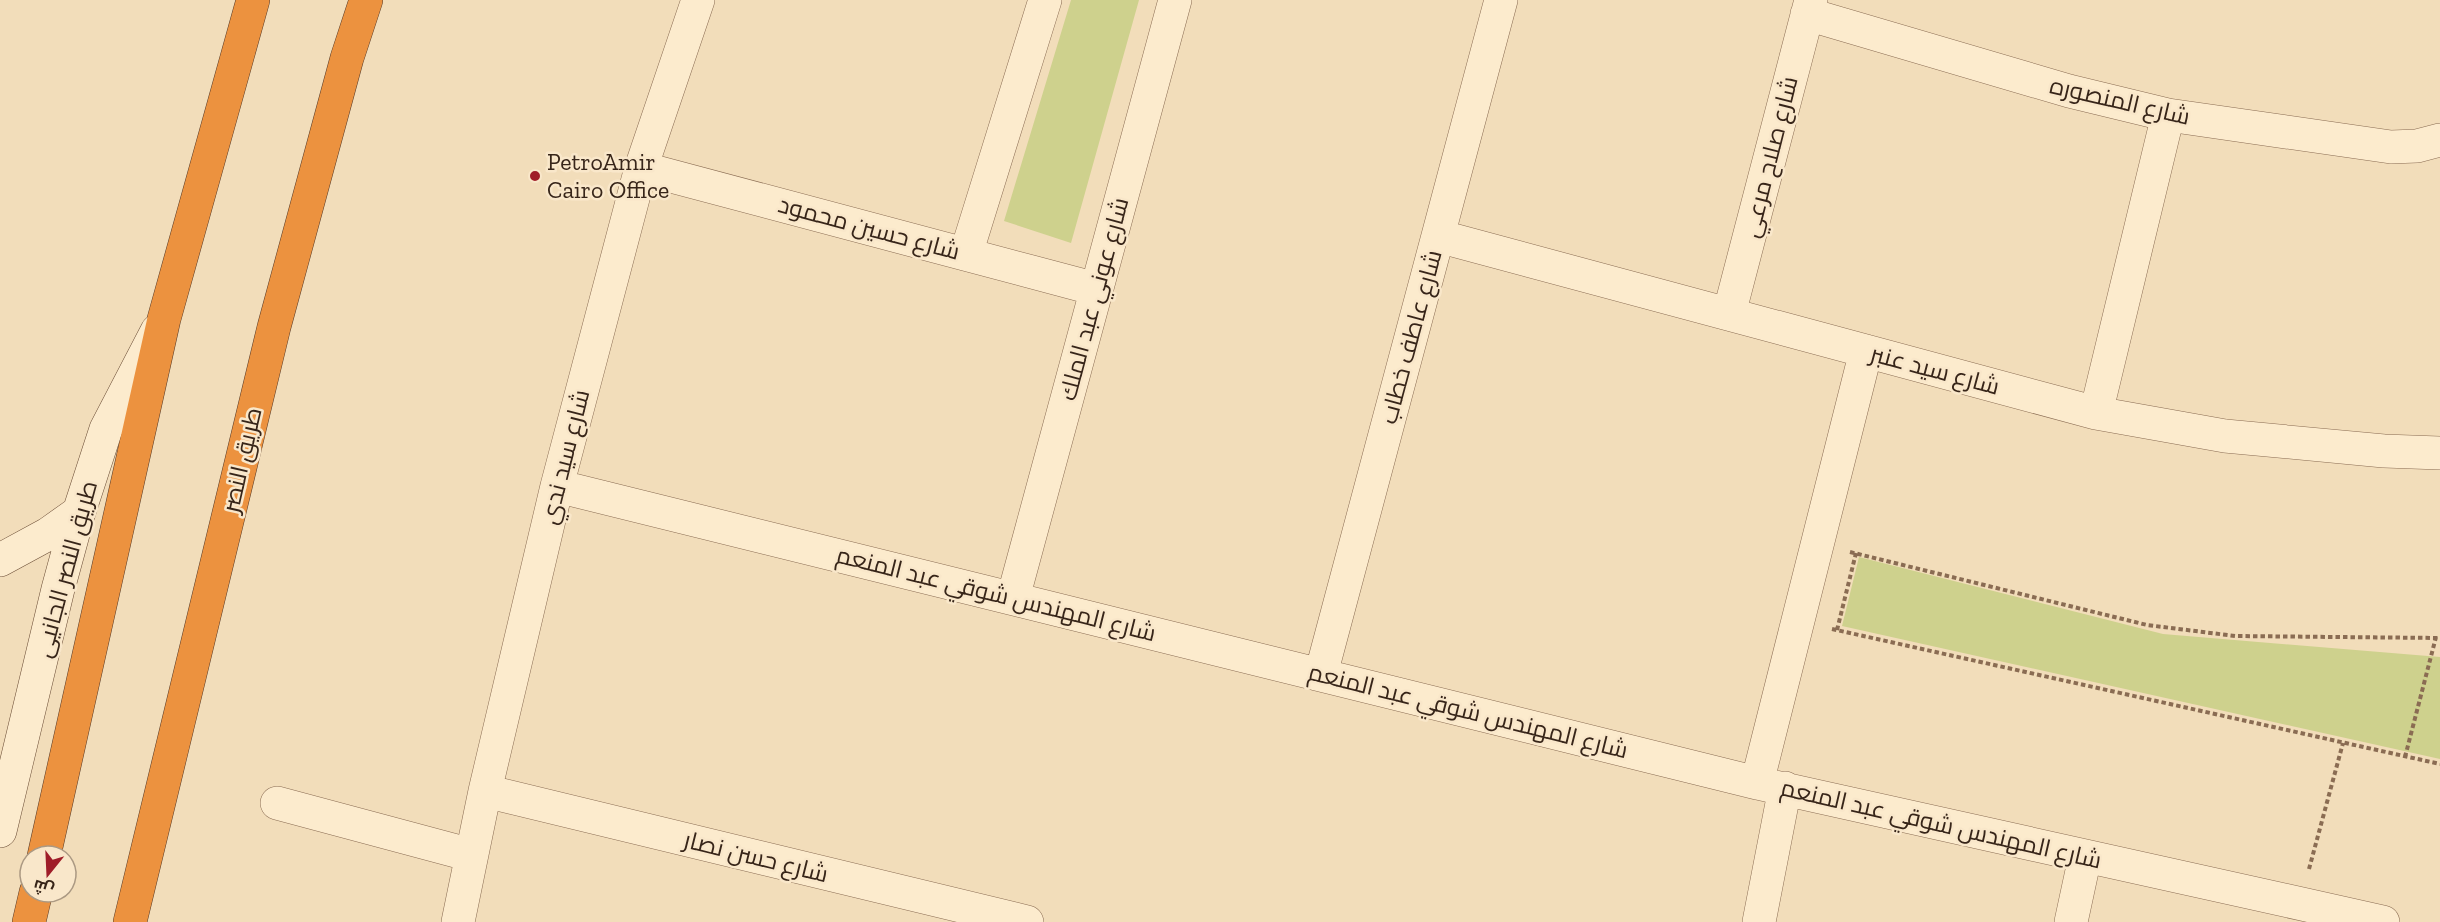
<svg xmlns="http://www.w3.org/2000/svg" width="2440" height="922" viewBox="0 0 2440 922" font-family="'Zilla Slab',Cairo,serif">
  <rect width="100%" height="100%" fill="#f2ddba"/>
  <path fill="#ced18d" d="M1071 0H1139L1071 243 1004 221Z
    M1859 557 2163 634 2440 657V759L1842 626Z"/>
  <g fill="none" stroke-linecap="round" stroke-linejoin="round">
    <defs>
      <path id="street" d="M1807 14 2069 91 2168 115 2391 147 2417 146 2440 140
        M641 168 1096 289
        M1438 236 2096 413 2225 436 2384 451 2440 453
        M966 254 1045 0
        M1729 314 1811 0
        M2096 413 2168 115
        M557 486 1757 783 2383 922
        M1013 598 1175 0
        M1321 674 1501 0
        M1757 783 1866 351
        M485 791 1027 922
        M277 803 471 855
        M458 922 485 791 557 486 641 168 698 0
        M1759 922 1785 788
        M2071 922 2085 857"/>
      <path id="secondary" d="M0 560 48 534 79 512
        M0 831 58 589 79 512 106 429 157 331"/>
      <path id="highway" d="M44 856 164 319 253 0
        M29 922 36 892
        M130 922 274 327 347 58 366 0"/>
    </defs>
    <use href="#street" stroke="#8a6c53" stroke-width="34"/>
    <use href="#secondary" stroke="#6b4d36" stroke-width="34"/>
    <use href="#highway" stroke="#573a28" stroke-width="34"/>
    <path stroke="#8a6c53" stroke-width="4" stroke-dasharray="4.5 3" stroke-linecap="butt" d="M1850 552 2147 625 2235 636 2440 638
      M1832 629 2440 764
      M1837 630 1856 553
      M2405 757 2436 637
      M2309 869 2343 743"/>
    <use href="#street" stroke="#fcebcd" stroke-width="33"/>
    <use href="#secondary" stroke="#fcebcd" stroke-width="33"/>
    <use href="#highway" stroke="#ec923f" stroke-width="33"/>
  </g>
  <circle fill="#9f1d28" stroke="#f9e7ca" stroke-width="2" cx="535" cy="176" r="6"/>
  <g text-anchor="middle" stroke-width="5" stroke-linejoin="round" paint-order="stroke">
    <g font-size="24" fill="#372519" stroke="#f9e7ca">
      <text transform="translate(2120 101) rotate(13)" y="8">شارع المنصوره</text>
      <text transform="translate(1770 157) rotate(-76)" y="8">شارع صلاح مرعي</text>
      <text transform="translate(869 228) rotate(15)" y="8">شارع حسين محمود</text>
      <text transform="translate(1094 299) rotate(-75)" y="8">شارع عوني عبد الملك</text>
      <text transform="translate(1411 337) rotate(-75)" y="8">شارع عاطف خطاب</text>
      <text transform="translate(1935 370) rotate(15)" y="8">شارع سيد عنبر</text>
      <text transform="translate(565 457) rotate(-76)" y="8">شارع سيد ندي</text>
      <text transform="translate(242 460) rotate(-77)" y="8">طريق النصر</text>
      <text transform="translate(66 569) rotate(-75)" y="8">طريق النصر الجانيى</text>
      <text transform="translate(996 594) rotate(14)" y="8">شارع المهندس شوقي عبد المنعم</text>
      <text transform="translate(1468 711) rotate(14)" y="8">شارع المهندس شوقي عبد المنعم</text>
      <text transform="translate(1941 824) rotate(13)" y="8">شارع المهندس شوقي عبد المنعم</text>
      <text transform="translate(756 857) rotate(14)" y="8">شارع حسن نصار</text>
    </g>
    <g font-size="24" fill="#372519" stroke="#f9e7ca" text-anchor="start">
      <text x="547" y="170">PetroAmir<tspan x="547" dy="28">Cairo Office</tspan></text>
    </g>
  </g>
  <g transform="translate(48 874) rotate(198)"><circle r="28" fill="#f9e7ca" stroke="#ab9983" stroke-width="1.5"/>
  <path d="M0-4.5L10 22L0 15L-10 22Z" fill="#9f1d28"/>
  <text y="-9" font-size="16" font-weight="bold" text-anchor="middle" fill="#372519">ش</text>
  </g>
</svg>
